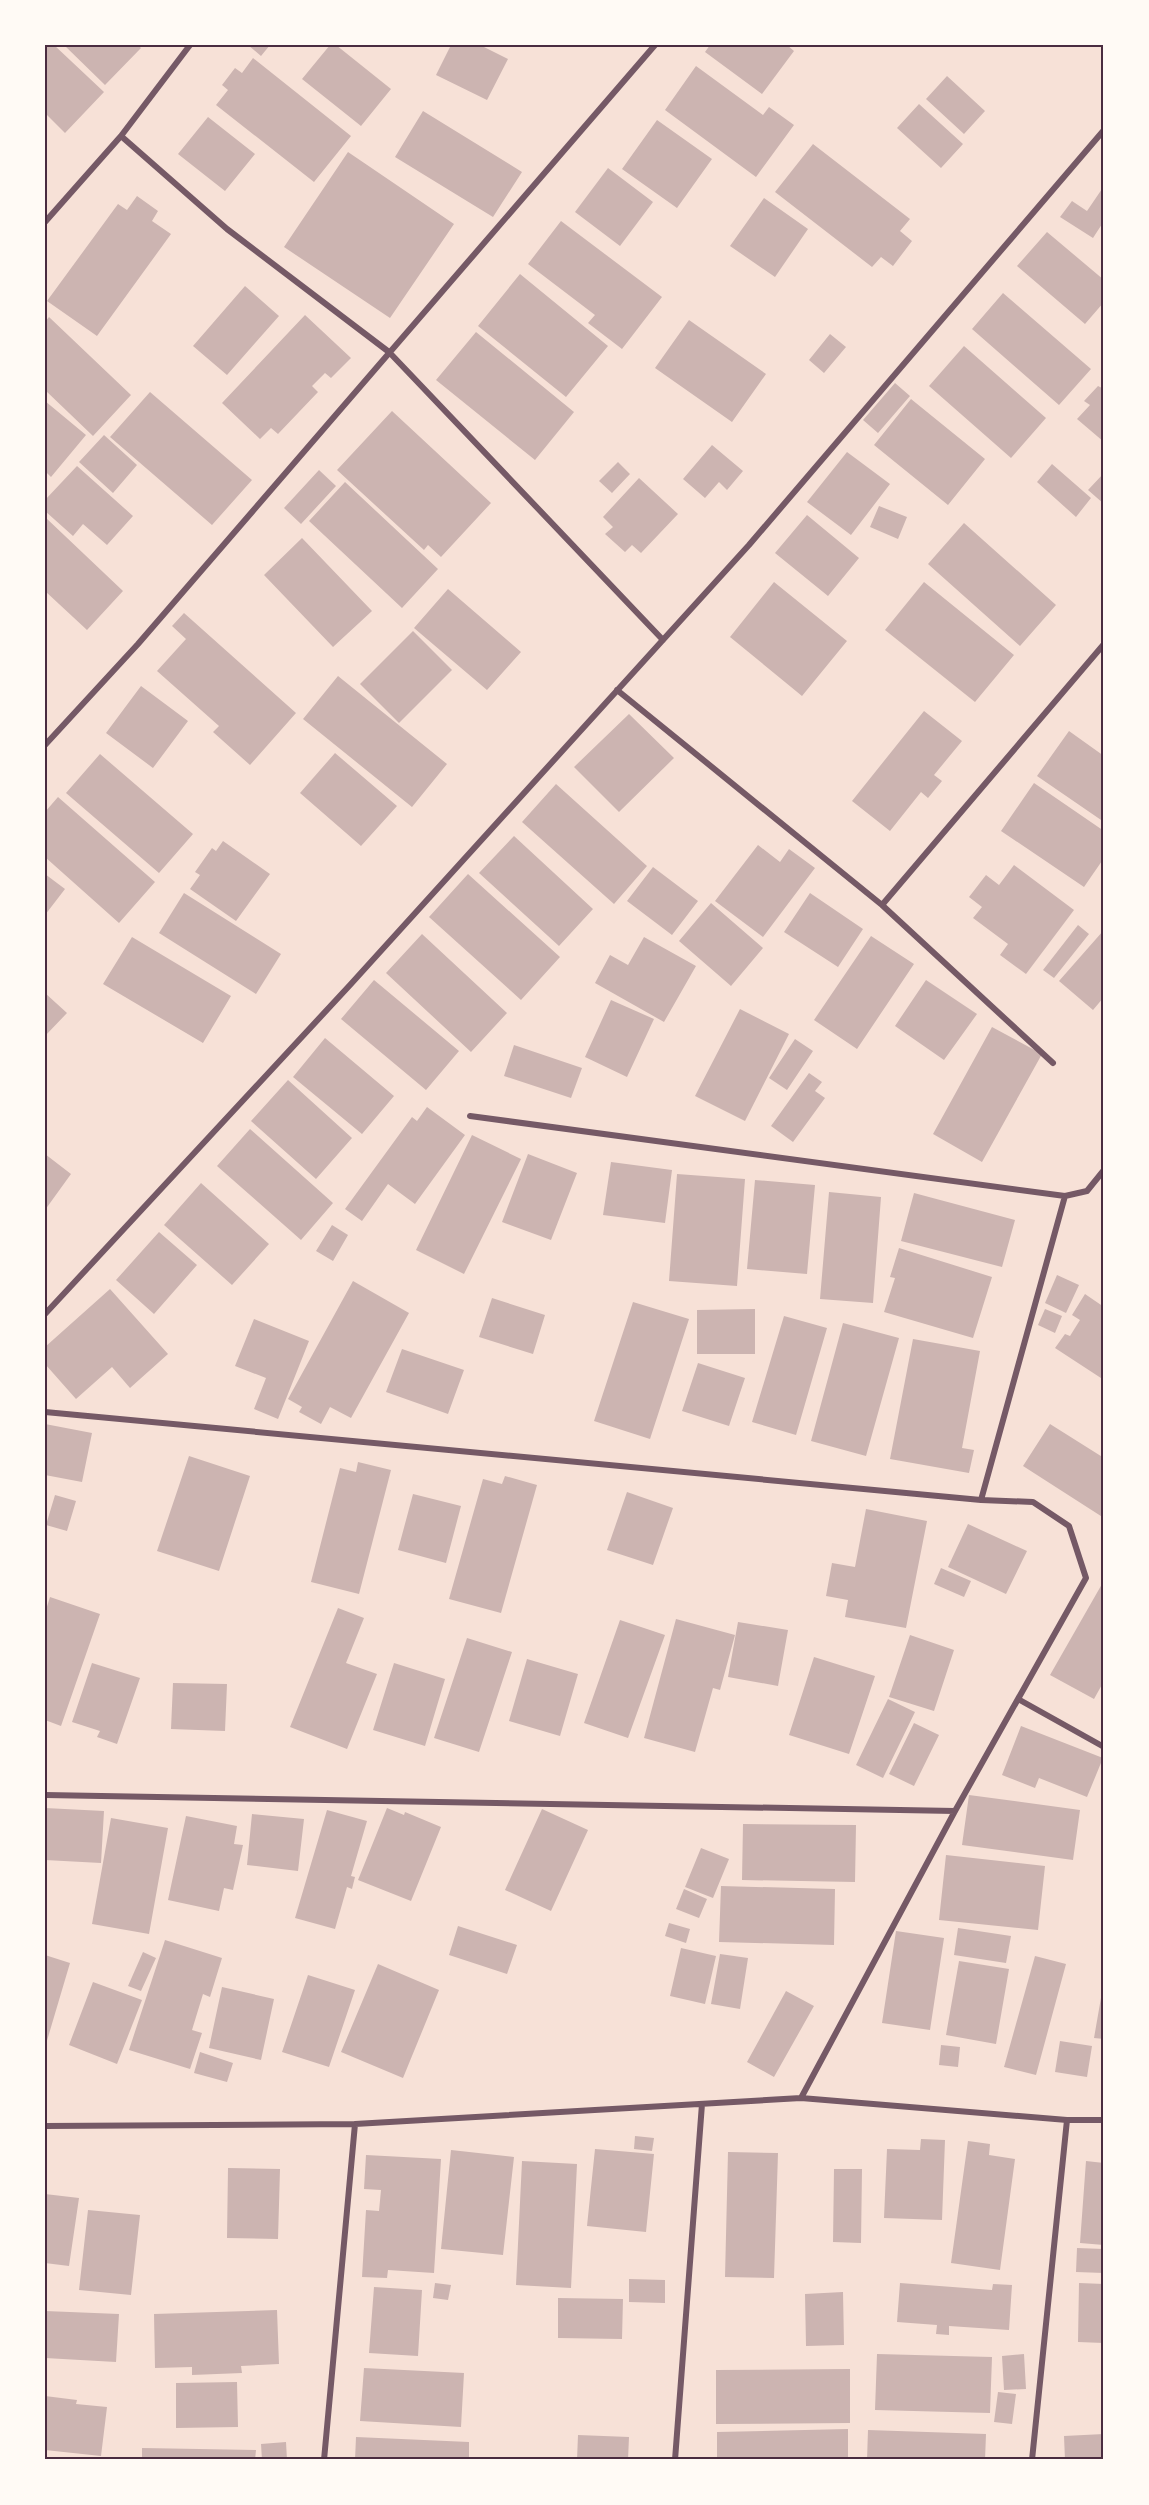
<svg xmlns="http://www.w3.org/2000/svg" width="1149" height="2505" viewBox="0 0 1149 2505" font-family="'Times New Roman',serif">
  <rect width="100%" height="100%" fill="#f7e1d7"/>
  <path fill="#ccb4b1" d="M45 45H54L104 92 65 133 45 113Z
    M64 45H138L141 48 105 85Z
    M248 45H270L261 56Z
    M330 45H336L391 89 361 126 302 79Z
    M451 45H480L508 59 487 100 436 75Z
    M710 45H787L794 51 762 94 705 52Z
    M253 58 351 136 314 182 216 105 228 90 222 85 235 68 242 73Z
    M696 66 763 115 769 107 794 125 756 177 665 110Z
    M947 76 985 111 964 134 926 99Z
    M919 104 963 144 941 168 897 128Z
    M423 111 522 172 493 217 395 157Z
    M208 117 255 154 225 191 178 154Z
    M657 120 712 159 677 208 622 169Z
    M813 144 910 219 900 231 912 241 893 266 881 257 872 267 775 192Z
    M348 152 454 224 390 318 284 247Z
    M608 168 653 202 620 246 575 212Z
    M1104 186V221L1093 238 1060 217 1072 201 1087 211Z
    M137 196 158 211 152 221 171 234 97 336 47 301 118 204 127 210Z
    M764 198 808 229 775 277 730 246Z
    M561 221 662 297 622 349 588 323 595 315 528 264Z
    M1047 232 1104 280V302L1085 324 1017 266Z
    M520 274 608 346 566 397 478 326Z
    M245 286 279 316 227 375 193 346Z
    M1003 293 1091 369 1059 405 972 329Z
    M305 315 351 358 331 378 325 373 312 386 318 392 278 434 271 428 260 439 222 403Z
    M49 317 131 395 93 436 45 390V322Z
    M689 320 766 374 732 422 655 368Z
    M476 332 574 412 535 460 436 380Z
    M830 334 846 347 824 373 809 360Z
    M964 346 1046 418 1011 458 929 386Z
    M895 383 910 396 878 433 863 420Z
    M1098 386 1104 389V442L1077 419 1090 405 1084 401Z
    M150 392 252 480 212 525 110 437Z
    M911 399 985 459 948 505 874 445Z
    M45 401 86 435 51 477 45 471Z
    M392 411 491 503 441 557 428 545 424 550 337 470Z
    M104 435 137 465 113 493 79 462Z
    M712 445 743 471 727 490 719 482 705 498 683 479Z
    M847 452 890 484 851 535 807 502Z
    M618 462 630 474 612 493 599 481Z
    M1052 464 1091 498 1076 517 1037 482Z
    M77 466 133 516 107 545 83 524 73 536 45 511V500Z
    M319 470 336 486 301 524 284 508Z
    M1104 473V504L1088 490Z
    M639 478 678 514 641 553 632 545 625 552 605 534 613 527 603 517Z
    M345 482 438 569 402 608 309 521Z
    M879 506 907 517 898 539 870 527Z
    M807 515 859 558 828 596 775 553Z
    M45 517 123 591 87 630 45 591Z
    M964 523 1056 605 1020 646 928 564Z
    M302 538 372 611 333 647 264 575Z
    M774 582 847 641 802 696 730 637Z
    M924 582 1014 655 975 702 885 630Z
    M448 589 521 652 487 690 414 628Z
    M184 613 296 713 250 765 213 732 219 726 157 671 186 639 172 626Z
    M413 631 452 670 399 723 360 684Z
    M338 676 447 764 412 807 303 719Z
    M141 686 188 721 153 768 106 733Z
    M924 711 962 741 934 775 942 781 928 798 921 792 890 831 852 801Z
    M629 714 674 758 619 812 574 767Z
    M1069 731 1104 756V822L1037 776Z
    M335 753 397 806 361 846 300 793Z
    M100 754 193 834 159 873 66 793Z
    M1034 783 1104 831V858L1084 887 1001 831Z
    M556 784 647 866 614 904 522 822Z
    M58 797 155 882 119 923 45 857V812Z
    M514 836 593 909 559 946 479 873Z
    M223 841 270 874 236 921 190 889 200 875 195 872 212 848 216 851Z
    M758 845 780 862 789 849 815 868 763 937 715 901Z
    M1014 865 1074 910 1026 974 1000 955 1008 944 973 918 982 907 969 897 986 875 999 885Z
    M653 867 698 901 672 935 627 901Z
    M45 874 65 889 45 915Z
    M468 874 560 957 521 1000 429 917Z
    M184 893 281 954 256 994 159 933Z
    M810 893 863 929 838 967 784 932Z
    M711 903 763 948 731 986 679 941Z
    M1078 925 1089 934 1054 978 1043 970Z
    M1103 931 1104 997 1093 1010 1059 981Z
    M422 934 507 1013 471 1052 386 973Z
    M871 936 914 964 857 1049 814 1020Z
    M132 937 231 996 203 1043 103 984Z
    M644 937 696 966 664 1022 595 983 610 955 628 965Z
    M374 980 459 1051 426 1090 341 1019Z
    M926 980 977 1014 944 1060 895 1026Z
    M45 993 67 1013 45 1036Z
    M611 1000 654 1019 627 1077 585 1057Z
    M740 1009 789 1034 745 1121 695 1096Z
    M992 1027 1042 1054 982 1162 933 1134Z
    M325 1038 394 1096 362 1134 293 1077Z
    M795 1039 813 1051 787 1090 769 1078Z
    M514 1045 582 1068 571 1098 504 1076Z
    M809 1073 822 1082 815 1091 825 1098 793 1142 771 1126Z
    M288 1080 352 1138 316 1179 251 1121Z
    M427 1107 465 1135 415 1204 388 1184 362 1221 345 1209 412 1117 417 1121Z
    M250 1129 333 1203 301 1240 217 1166Z
    M472 1135 521 1159 464 1274 416 1250Z
    M45 1154 71 1174 45 1210Z
    M528 1154 577 1173 551 1240 502 1222Z
    M611 1162 672 1170 665 1223 603 1215Z
    M677 1174 745 1179 737 1286 669 1281Z
    M755 1180 815 1185 807 1274 747 1269Z
    M201 1183 269 1244 232 1285 164 1225Z
    M829 1192 881 1197 873 1303 820 1299Z
    M914 1193 1015 1220 1002 1267 901 1241Z
    M332 1225 348 1235 333 1261 316 1251Z
    M159 1232 197 1265 154 1314 116 1280Z
    M899 1248 992 1277 973 1338 884 1312 895 1278 890 1277Z
    M1057 1275 1079 1285 1066 1313 1045 1303Z
    M353 1281 409 1313 351 1418 330 1407 321 1424 299 1412 302 1407 288 1399Z
    M110 1289 168 1354 130 1388 112 1367 76 1399 45 1364V1347Z
    M1085 1294 1104 1307V1380L1055 1348 1065 1334 1070 1336 1080 1320 1072 1315Z
    M492 1298 545 1315 533 1354 479 1337Z
    M633 1302 689 1319 650 1439 594 1421Z
    M755 1309V1354H697V1310Z
    M1045 1309 1062 1316 1055 1333 1038 1325Z
    M784 1316 827 1328 796 1435 752 1422Z
    M254 1319 309 1341 278 1419 254 1409 266 1378 235 1366Z
    M843 1323 899 1338 866 1456 811 1441Z
    M913 1339 980 1351 962 1448 974 1450 969 1473 890 1459Z
    M402 1349 464 1370 448 1414 386 1392Z
    M698 1363 745 1378 729 1426 682 1411Z
    M45 1424 92 1433 82 1482 45 1475Z
    M1050 1424 1104 1458V1518L1023 1466Z
    M189 1456 250 1476 219 1571 157 1551Z
    M358 1462 391 1470 359 1594 311 1582 340 1468 356 1472Z
    M505 1476 537 1485 501 1613 449 1599 483 1479 502 1484Z
    M627 1492 673 1508 653 1565 607 1550Z
    M413 1494 461 1506 446 1563 398 1550Z
    M55 1495 76 1501 67 1531 46 1525Z
    M866 1509 927 1521 906 1628 845 1617 848 1600 826 1596 832 1563 855 1567Z
    M968 1524 1027 1551 1006 1594 948 1567Z
    M941 1568 971 1581 964 1597 934 1584Z
    M1102 1584 1104 1585V1681L1094 1699 1050 1675Z
    M50 1597 100 1614 61 1726 45 1720V1613Z
    M338 1608 364 1618 346 1663 377 1674 347 1749 290 1727Z
    M676 1619 735 1635 720 1690 713 1688 695 1752 644 1738Z
    M620 1620 665 1635 628 1738 584 1723Z
    M738 1622 788 1630 778 1686 728 1677Z
    M910 1635 954 1650 934 1711 889 1697Z
    M467 1638 512 1652 479 1752 434 1738Z
    M814 1657 875 1676 849 1754 789 1735Z
    M527 1659 578 1674 560 1736 509 1721Z
    M92 1663 140 1678 117 1744 97 1737 100 1731 72 1722Z
    M394 1663 445 1679 425 1746 373 1730Z
    M173 1683 227 1684 225 1731 171 1729Z
    M888 1699 915 1712 883 1778 856 1765Z
    M914 1723 939 1735 914 1786 889 1774Z
    M1021 1726 1103 1758 1087 1797 1039 1778 1035 1788 1002 1775Z
    M969 1795 1080 1810 1073 1860 962 1845Z
    M45 1808 104 1811 101 1863 45 1860Z
    M387 1808 404 1815 405 1812 441 1827 411 1901 358 1880Z
    M542 1809 588 1830 551 1911 505 1890Z
    M327 1810 367 1821 351 1876 355 1877 352 1889 347 1887 335 1929 295 1918Z
    M252 1814 304 1819 298 1871 247 1865Z
    M186 1816 237 1826 234 1844 243 1845 233 1890 224 1888 219 1911 168 1900Z
    M111 1818 168 1828 149 1934 92 1924Z
    M743 1824 856 1825 855 1882 742 1880Z
    M701 1848 729 1859 713 1898 685 1887Z
    M946 1855 1045 1866 1038 1930 939 1920Z
    M721 1886 835 1889 834 1945 719 1942Z
    M684 1889 707 1899 699 1918 676 1909Z
    M669 1923 690 1929 686 1943 665 1936Z
    M458 1926 517 1945 507 1974 449 1955Z
    M958 1928 1011 1936 1006 1963 954 1955Z
    M896 1931 944 1938 930 2030 882 2023Z
    M165 1940 222 1958 210 1997 203 1994 192 2030 202 2033 190 2069 129 2050Z
    M681 1948 716 1956 705 2004 670 1996Z
    M143 1952 156 1958 141 1991 128 1986Z
    M720 1954 748 1958 740 2009 711 2004Z
    M45 1955 70 1963 46 2044H45Z
    M1035 1956 1066 1964 1036 2075 1004 2067Z
    M959 1961 1009 1969 996 2044 946 2035Z
    M378 1964 439 1990 403 2078 341 2052Z
    M308 1975 355 1990 329 2067 282 2052Z
    M93 1982 142 2000 117 2064 69 2045Z
    M222 1987 274 1999 261 2060 209 2048Z
    M786 1991 814 2006 774 2077 747 2062Z
    M1102 1992H1104V2039L1094 2038Z
    M1060 2041 1092 2046 1087 2077 1055 2072Z
    M941 2045 960 2047 958 2067 939 2065Z
    M200 2052 233 2063 227 2082 194 2073Z
    M635 2136 654 2138 652 2151 634 2149Z
    M921 2139 945 2140 942 2220 884 2218 887 2149 920 2150Z
    M968 2141 990 2144 989 2155 1015 2159 1000 2270 951 2263Z
    M595 2149 654 2154 646 2232 587 2226Z
    M451 2150 514 2157 503 2255 441 2249Z
    M728 2152 778 2153 774 2278 725 2277Z
    M366 2155 441 2159 434 2273 388 2270 387 2278 362 2277 366 2210 379 2211 381 2190 364 2189Z
    M522 2161 577 2164 571 2288 516 2285Z
    M1086 2161 1104 2163V2245L1080 2243Z
    M228 2168 280 2169 278 2239 227 2238Z
    M834 2169H862L861 2243 833 2242Z
    M45 2194 79 2198 69 2266 45 2263Z
    M88 2210 140 2215 131 2295 79 2290Z
    M1077 2248 1104 2249V2273L1076 2272Z
    M629 2279 665 2280V2303L629 2302Z
    M435 2283 451 2285 448 2300 433 2298Z
    M900 2283 992 2290 993 2284 1012 2285 1009 2330 949 2326V2335L936 2334 937 2325 897 2322Z
    M1079 2283 1104 2284V2343L1078 2342Z
    M374 2287 422 2290 418 2356 369 2353Z
    M843 2292 844 2345 806 2346 805 2294Z
    M558 2298 623 2299 622 2339 558 2338Z
    M277 2310 279 2364 241 2366 242 2373 192 2375V2367L155 2368 154 2314Z
    M45 2311 119 2314 116 2362 45 2358Z
    M877 2354 992 2357 990 2413 875 2410Z
    M1024 2354 1026 2389 1004 2390 1002 2356Z
    M364 2368 464 2373 461 2427 360 2421Z
    M850 2369V2423L716 2424V2370Z
    M237 2382 238 2427 176 2428V2383Z
    M998 2392 1016 2394 1012 2424 994 2422Z
    M45 2396 77 2400 76 2404 107 2407 101 2456 45 2450Z
    M848 2429V2460H717V2432Z
    M868 2430 986 2434 985 2460H867Z
    M1104 2434V2460H1065L1064 2436Z
    M578 2435 629 2437 628 2460H577Z
    M356 2437 469 2442V2460H355Z
    M286 2442 287 2460H262L261 2444Z
    M142 2448 256 2450 255 2460H142Z"/>
  <g fill="none" stroke-linecap="round" stroke-linejoin="round">
    <path stroke="#755966" stroke-width="6" d="M121 136 227 229 389 352 663 640
      M45 222 121 136 190 45
      M617 690 882 905 1053 1063
      M45 745 138 644 655 45
      M882 905 1104 644
      M470 1116 1065 1196 1087 1191 1104 1170
      M45 1314 350 985 749 545 1104 130
      M45 1412 981 1500 1033 1502 1069 1526 1086 1578 955 1811 801 2098
      M981 1500 1065 1196
      M1018 1699 1104 1747
      M45 1795 955 1811
      M45 2126 355 2124 801 2098 1067 2120H1104
      M324 2460 355 2124
      M675 2460 702 2104
      M1032 2460 1067 2120"/>
  </g>
  <rect width="1149" height="2505" fill="none" stroke="#fffaf5" stroke-width="93"/>
  <rect x="46" y="46" width="1056" height="2412" fill="none" stroke="#4a2c40" stroke-width="2"/>
</svg>
